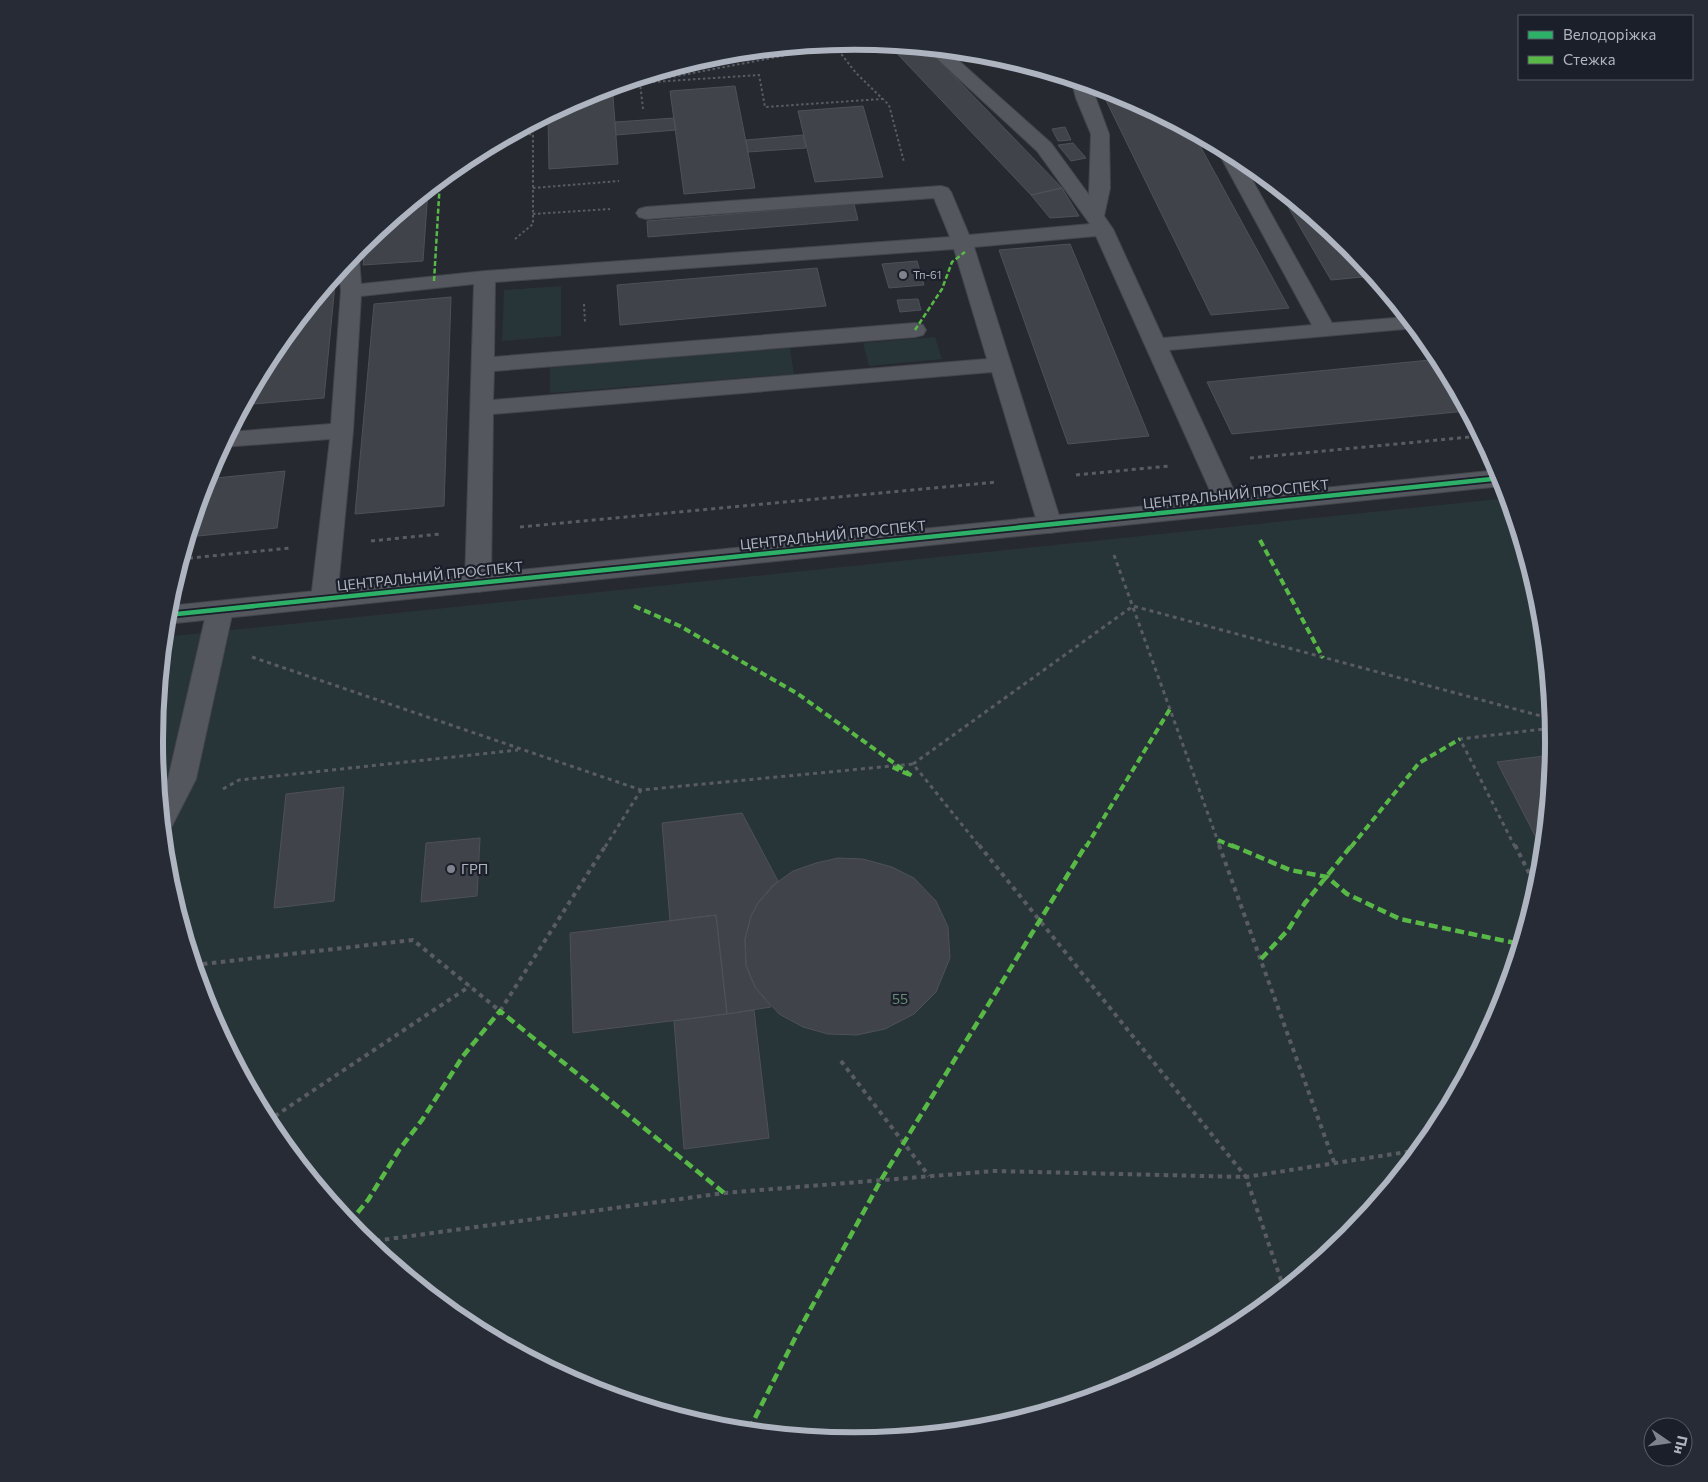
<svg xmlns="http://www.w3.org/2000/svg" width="1708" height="1482" viewBox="0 0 1708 1482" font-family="Commissioner,sans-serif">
  <rect width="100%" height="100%" fill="#262930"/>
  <path fill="#283538" d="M561 286V336L502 341 504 290Z
    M935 337 942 359 869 366 863 343Z
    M790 348 794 374 550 393V367Z
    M1508 498 1540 605 1554 741 1540 878 1500 1009 1436 1130 1349 1236 1243 1323 1122 1388 990 1427 854 1441 717 1427 586 1387 465 1323 359 1236 272 1130 207 1009 168 877 154 741 164 637Z"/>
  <path fill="#404349" stroke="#4e5157" d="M889 45 928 49 1062 188 1031 195Z
    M735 86 755 188 684 194 670 91Z
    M1100 88 1122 95 1193 133 1289 308 1211 315Z
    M613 96 618 164 549 169 548 115 579 98Z
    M863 106 883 177 815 182 798 111Z
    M674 118 676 130 616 135 615 122Z
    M1065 127 1071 140 1058 141 1052 129Z
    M803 135 806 148 748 152 746 140Z
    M1073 143 1086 158 1071 161 1058 145Z
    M1276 186 1349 246 1373 276 1331 280Z
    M1062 188 1079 216 1050 218 1031 195Z
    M428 190 423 261 363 265 366 241Z
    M854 204 858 220 648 237 647 221Z
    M1070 244 1083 275 1149 436 1068 444 999 250Z
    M917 261 924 285 889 288 882 264Z
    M817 268 826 306 620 325 617 285Z
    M336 274 324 398 253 404 256 382 272 352Z
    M451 297 444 506 355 514 374 304Z
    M918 299 921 310 900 312 897 300Z
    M1440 359 1467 411 1232 434 1207 382Z
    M285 471 277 528 188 537 206 479Z
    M1552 755 1543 851 1497 762Z
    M344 787 334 901 274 908 286 794Z
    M742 813 778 881 758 903 751 916 745 939 746 965 751 978 755 987 771 1007 727 1014 716 915 670 921 662 823Z
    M480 838 477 896 421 902 426 843Z
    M838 858 863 859 892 867 914 878 936 901 948 927 950 958 936 992 914 1014 885 1029 857 1035 828 1034 803 1027 779 1014 755 987 746 965 745 939 751 916 758 903 772 886 793 871 816 863Z
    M716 915 727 1014 573 1033 570 933Z
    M754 1010 769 1138 684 1149 674 1021Z"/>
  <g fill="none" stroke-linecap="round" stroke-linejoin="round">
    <defs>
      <path id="service" d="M930 49 948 51 1051 143 1089 195 1091 134 1076 98 1072 82 1074 80 1091 85 1109 134 1110 188 1104 216 1113 229 1163 338 1312 325 1217 150 1219 147 1240 158 1332 323 1407 317 1416 328 1169 350 1241 506 1238 512 1229 514 1220 512 1217 506 1096 236 974 247 1062 525 1059 531 1050 533 1041 531 1038 525 992 372 493 414 491 583 487 589 478 592 469 589 465 583 474 284 361 296 353 431 337 599 333 605 324 608 315 605 311 599 330 439 222 447 229 432 331 424 341 291 339 270 354 253 359 258 361 284 485 271 950 237 934 198 646 219 639 217 636 213 639 209 646 207 941 186 948 188 951 192 969 235 1090 224 1037 151 932 54ZM954 249 987 359 493 400 494 371 915 337 923 335 926 330 923 325 915 323 494 357 495 282Z
        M220 601 229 603 233 610 196 779 172 826 163 829 160 795 168 779 207 610 211 603Z"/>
      <path id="tertiary" d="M1499 470 1504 485 1502 486 166 624 168 606Z"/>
    </defs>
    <use href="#service" stroke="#43454b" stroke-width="2"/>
    <use href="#tertiary" stroke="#43454b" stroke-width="2"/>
    <path stroke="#595c62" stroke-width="2" stroke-dasharray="2.5 2.5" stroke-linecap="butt" d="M746 52 755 59
      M653 82 759 75 765 107 882 99
      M620 84 642 83
      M643 109 640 83 835 46 856 73 889 105 904 162
      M509 136 533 134
      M533 188 619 181
      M533 214 610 209
      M515 239 533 224V123
      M584 304 585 323"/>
    <path stroke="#595c62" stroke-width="3" stroke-dasharray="4 4" stroke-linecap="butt" d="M1250 458 1480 436
      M1076 475 1169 466
      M520 527 997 482
      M371 541 440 534
      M1114 555 1220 847
      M181 559 290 548
      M252 657 641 790 913 764 980 847
      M913 764 1133 606 1552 719
      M223 789 239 780 518 750
      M605 847 641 790
      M1515 847 1460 739 1552 728"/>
    <path stroke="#595c62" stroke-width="4" stroke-dasharray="4.5 4.5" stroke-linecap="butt" d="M1219 845 1334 1162
      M1515 845 1537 889
      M194 965 413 940 500 1011 606 845
      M841 1061 929 1176
      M266 1118 275 1116 470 986
      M367 1242 724 1193 994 1171 1246 1177 979 845
      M1284 1289 1246 1177 1419 1150
      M885 1438 1028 1416"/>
    <use href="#service" fill="#55575e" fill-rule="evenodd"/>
    <use href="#tertiary" fill="#55575e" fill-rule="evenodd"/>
    <path stroke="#58b947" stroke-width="2.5" stroke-dasharray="5 2.5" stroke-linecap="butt" d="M434 281 440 180
      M915 330 942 289 952 262 965 252"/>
    <path stroke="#58b947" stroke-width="4" stroke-dasharray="7 4" stroke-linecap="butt" d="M1260 540 1323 658
      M634 606 680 626 798 694 912 776 892 767
      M1218 840 1234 847
      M1086 847 1170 709
      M1351 847 1419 763 1460 739"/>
    <path stroke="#58b947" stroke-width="4.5" stroke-dasharray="9 4.5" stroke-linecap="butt" d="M1231 845 1290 870 1327 877 1347 894 1400 919 1520 944
      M1261 959 1288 930 1305 903 1352 845
      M349 1223 368 1200 399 1150 422 1120 463 1056 500 1011 724 1193
      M749 1430 798 1332 881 1180 1086 845"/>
    <defs>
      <path id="cycleway" d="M167 615 1502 478"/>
    </defs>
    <use href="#cycleway" stroke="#1b1f29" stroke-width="8"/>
    <use href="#cycleway" stroke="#2db169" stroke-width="4.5"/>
  </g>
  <g fill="#7f838e" stroke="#1b1f29" stroke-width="2">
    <circle cx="903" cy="275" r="5"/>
    <circle cx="451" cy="869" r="5"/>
  </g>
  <g text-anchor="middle" stroke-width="4.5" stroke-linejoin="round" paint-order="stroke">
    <g font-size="11" fill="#afb4c1" stroke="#1b1f29" text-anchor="start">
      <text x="913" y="279">Тп-61</text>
    </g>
    <g font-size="14" fill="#afb4c1" stroke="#1b1f29">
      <text transform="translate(1236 494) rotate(-6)" y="5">ЦЕНТРАЛЬНИЙ ПРОСПЕКТ</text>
      <text transform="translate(833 535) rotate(-6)" y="5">ЦЕНТРАЛЬНИЙ ПРОСПЕКТ</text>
      <text transform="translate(430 576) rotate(-6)" y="5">ЦЕНТРАЛЬНИЙ ПРОСПЕКТ</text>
    </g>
    <g font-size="14" fill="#afb4c1" stroke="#1b1f29" text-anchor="start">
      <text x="461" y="874">ГРП</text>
    </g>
    <g font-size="14" fill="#6a8e77" stroke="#1b1f29">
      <text x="900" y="1004">55</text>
    </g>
  </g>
  <path d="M0 0H1708V1482H0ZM163 741a691 691 0 1 1 1382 0a691 691 0 1 1-1382 0Z" fill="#272b35" fill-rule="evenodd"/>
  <path fill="none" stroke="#afb4c1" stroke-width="6" d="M163 741a691 691 0 1 1 1382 0a691 691 0 1 1-1382 0Z"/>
  <rect x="1518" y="15" width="175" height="65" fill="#1b1f29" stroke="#565b66"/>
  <rect x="1528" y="31" width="25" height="8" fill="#2db169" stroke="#565b66"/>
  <text x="1563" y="40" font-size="15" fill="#afb4c1">Велодоріжка</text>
  <rect x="1528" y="56" width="25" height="8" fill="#58b947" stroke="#565b66"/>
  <text x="1563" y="65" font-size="15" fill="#afb4c1">Стежка</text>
  <g transform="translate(1668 1442) rotate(103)"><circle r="24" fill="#1b1f29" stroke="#565b66"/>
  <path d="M0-4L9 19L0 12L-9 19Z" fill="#7f838e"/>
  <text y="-8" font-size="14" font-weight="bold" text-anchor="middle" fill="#afb4c1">Пн</text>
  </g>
</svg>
